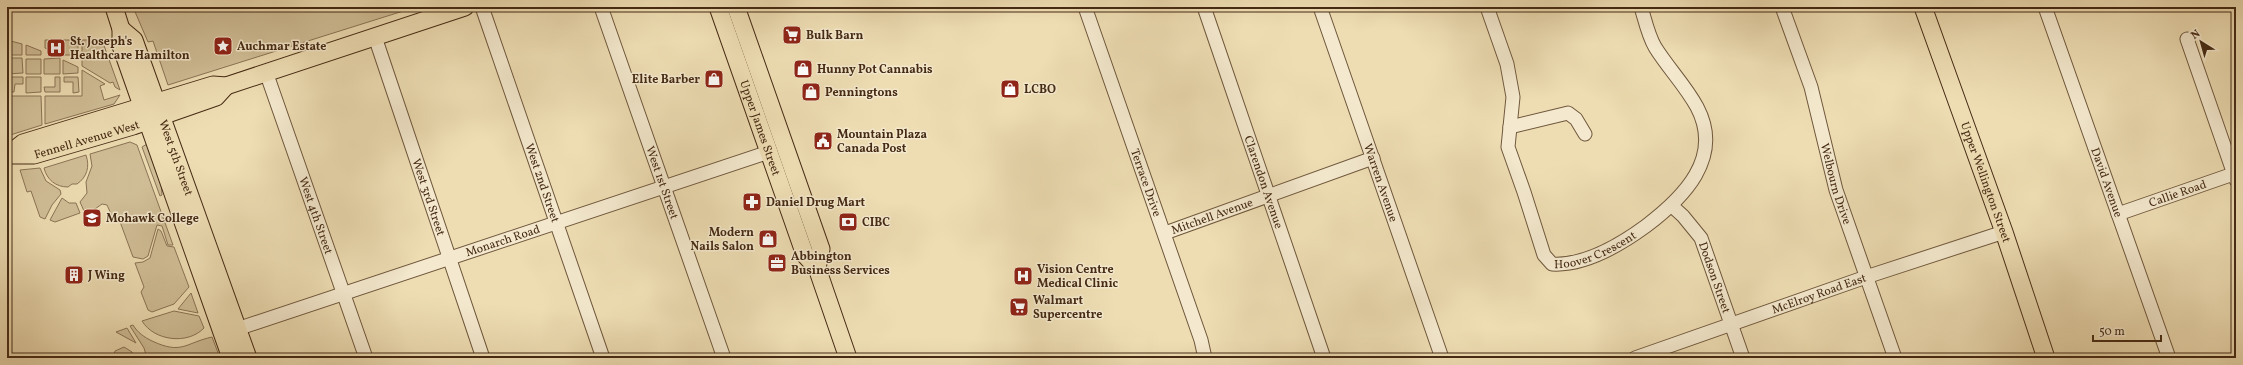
<svg xmlns="http://www.w3.org/2000/svg" width="2243" height="365" viewBox="0 0 2243 365" font-family="Vollkorn,serif">
  <rect width="100%" height="100%" fill="#eeddb3"/>
  <filter id="stains"><feTurbulence type="fractalNoise" baseFrequency=".005" numOctaves="4"/><feColorMatrix values="0 0 0 0 .2 0 0 0 0 .09 0 0 0 0 .02 0 0 0 .5 -.17"/></filter>
  <radialGradient id="worn" r=".72"><stop offset=".6" stop-color="#630" stop-opacity="0"/><stop offset="1" stop-color="#630" stop-opacity=".3"/></radialGradient>
  <path fill="#d1bf98" stroke="#8b7456" d="M133 7H416L168 85 153 41 148 42Z
    M7 40 22 44V55H7Z
    M45 40H60V55L45 48Z
    M63 40H78V55H63Z
    M82 40H102L120 90 115 87 113 82 110 83 82 66Z
    M26 45 41 51V55H26Z
    M22 58 23 73 7 74V58Z
    M60 58V74H44V59Z
    M26 59H41V74H26Z
    M63 60 78 67V73L63 74Z
    M82 70 105 84 100 86 104 100 120 95 114 104 45 124V96H82Z
    M7 77H23V84H15L14 92H8Z
    M26 77H41V92L26 93Z
    M55 77H60V92H45L44 87H55Z
    M64 77H78L79 92 73 93V82H64Z
    M7 96H41L42 125 7 136Z
    M130 142 137 145 173 245H168L162 226 157 225 148 256 143 259 133 257 119 219 112 216 107 205 102 204 95 209 84 211 80 202 87 193 86 182 92 166 90 154Z
    M147 144 161 182 162 195 160 196 142 147Z
    M86 155C90 167 87 177 77 184H72L68 187C56 187 47 180 44 168Z
    M40 168 46 181 60 190 61 194 52 205 45 219 40 217 31 191 27 192 20 170Z
    M62 198 69 203H76L80 213 55 222 50 220Z
    M158 229 161 231 167 246 174 247 189 287 174 304 152 312 148 310 141 292 144 287 135 263 143 262 150 258Z
    M191 293 198 313 178 309Z
    M174 311 199 316 204 328C188 345 154 341 142 321Z
    M133 325C138 333 144 337 152 341 182 355 185 343 212 337L220 358H183L182 354 172 356 146 355 144 348 130 326Z
    M127 328 136 343 116 332Z
    M124 347 132 352 133 358H113L115 351Z"/>
  <g fill="none" stroke-linecap="round" stroke-linejoin="round">
    <defs>
      <g id="minor">
        <path id="s1" d="M482 7 603 358"/>
        <path id="s2" d="M601 7 724 358"/>
        <path id="s3" d="M1085 7 1201 340 1205 358"/>
        <path id="s4" d="M1204 7 1324 358"/>
        <path id="s5" d="M1320 7 1442 358"/>
        <path id="s6" d="M1487 7 1507 64 1513 97 1508 147 1524 192 1544 255 1552 264C1584 266 1620 245 1646 226 1683 198 1724 158 1697 107 1685 85 1668 68 1655 47 1648 35 1645 20 1641 7"/>
        <path id="s7" d="M1782 7 1811 87 1836 190 1895 358"/>
        <path id="s8" d="M2045 7 2169 358"/>
        <path id="s9" d="M375 37 483 358"/>
        <path d="M2187 39 2236 180"/>
        <path id="s10" d="M266 72 366 358"/>
        <path d="M1510 127 1568 113 1576 119 1585 134"/>
        <path id="s11" d="M1672 206 1683 216 1701 238 1743 358"/>
        <path id="s12" d="M2118 214 2236 173"/>
        <path id="s13" d="M1165 233 1373 158"/>
        <path id="s14" d="M237 329 769 152"/>
        <path id="s15" d="M1635 358 1866 277 2004 232"/>
      </g>
      <g id="major">
        <path d="M114 7 121 29V46L231 358"/>
        <path id="s16" d="M718 7 805 255 817 268 848 358"/>
        <path d="M736 7 821 249 817 268"/>
        <path id="s17" d="M1923 7 2004 232 2046 358"/>
        <path id="s18" d="M121 29 134 40 248 358"/>
        <path d="M9 154 23 143 213 85 226 86 465 7"/>
        <path id="s19" d="M7 155H34L133 126 216 97 226 86"/>
      </g>
    </defs>
    <use href="#minor" stroke="#6f573c" stroke-width="15"/>
    <use href="#major" stroke="#452a14" stroke-width="19"/>
    <use href="#minor" stroke="#f4e9ce" stroke-width="13"/>
    <use href="#major" stroke="#eeddb3" stroke-width="17"/>
  </g>
  <defs>
    <symbol id="supermarket-square" viewBox="-11 -11 22 22"><rect x="-9" y="-9" width="18" height="18" rx="4" fill="#8f2418" stroke="#f4e9ce"/><path d="M-6-5.5h2.5l.6 2H6L4.5 2H-2.5L-4.4-4H-6ZM-1.5 3.2a1.3 1.3 0 1 0 .1 0ZM3 3.2a1.3 1.3 0 1 0 .1 0Z" fill="#fff"/></symbol>
    <symbol id="sight-square" viewBox="-11 -11 22 22"><rect x="-9" y="-9" width="18" height="18" rx="4" fill="#8f2418" stroke="#f4e9ce"/><path d="M0-6L1.8-2.2L6-1.7L2.9 1.2L3.7 5.4L0 3.3L-3.7 5.4L-2.9 1.2L-6-1.7L-1.8-2.2Z" fill="#fff"/></symbol>
    <symbol id="hospital-square" viewBox="-11 -11 22 22"><rect x="-9" y="-9" width="18" height="18" rx="4" fill="#8f2418" stroke="#f4e9ce"/><path d="M-5-5h3v3.5h4V-5h3V5h-3V1.5h-4V5h-3Z" fill="#fff"/></symbol>
    <symbol id="shop-square" viewBox="-11 -11 22 22"><rect x="-9" y="-9" width="18" height="18" rx="4" fill="#8f2418" stroke="#f4e9ce"/><path d="M-5-2.5h2.3a2.7 3.5 0 0 1 5.4 0H5L5.5 6h-11ZM-1.5-2.5h3a1.5 2.3 0 0 0-3 0Z" fill="#fff"/></symbol>
    <symbol id="civic-square" viewBox="-11 -11 22 22"><rect x="-9" y="-9" width="18" height="18" rx="4" fill="#8f2418" stroke="#f4e9ce"/><path d="M-.6-6.5H3V-4.5H.6V-3L4-1V1h2V6H-6V1h2V-1L-.6-3ZM-1.2 2.5V6h2.4V2.5Z" fill="#fff"/></symbol>
    <symbol id="pharmacy-square" viewBox="-11 -11 22 22"><rect x="-9" y="-9" width="18" height="18" rx="4" fill="#8f2418" stroke="#f4e9ce"/><path d="M-2-6h4v4h4v4h-4v4h-4v-4h-4v-4h4Z" fill="#fff"/></symbol>
    <symbol id="university-square" viewBox="-11 -11 22 22"><rect x="-9" y="-9" width="18" height="18" rx="4" fill="#8f2418" stroke="#f4e9ce"/><path d="M0-5L7-2L0 1L-7-2ZM-4 1L0 2.5L4 1V4Q0 6-4 4Z" fill="#fff"/></symbol>
    <symbol id="bank-square" viewBox="-11 -11 22 22"><rect x="-9" y="-9" width="18" height="18" rx="4" fill="#8f2418" stroke="#f4e9ce"/><path d="M-6-4H6V4H-6ZM0-2.3a2.3 2.3 0 1 0 0 4.6a2.3 2.3 0 1 0 0-4.6Z" fill="#fff"/></symbol>
    <symbol id="office-square" viewBox="-11 -11 22 22"><rect x="-9" y="-9" width="18" height="18" rx="4" fill="#8f2418" stroke="#f4e9ce"/><path d="M-6-3h4V-5.5h4V-3h4V5H-6ZM-1-4.5V-3h2v-1.5ZM-6 0V1H6V0Z" fill="#fff"/></symbol>
    <symbol id="building-square" viewBox="-11 -11 22 22"><rect x="-9" y="-9" width="18" height="18" rx="4" fill="#8f2418" stroke="#f4e9ce"/><path d="M-4-6H4V6H1V3H-1V6H-4ZM-2.5-4.3h1.7v1.8h-1.7ZM.8-4.3h1.7v1.8H.8ZM-2.5-1h1.7V.8h-1.7ZM.8-1h1.7V.8H.8Z" fill="#fff"/></symbol>
  </defs>
  <g fill-rule="evenodd">
    <use href="#supermarket-square" x="781" y="24" width="22" height="22"/>
    <use href="#sight-square" x="212" y="35" width="22" height="22"/>
    <use href="#hospital-square" x="45" y="37" width="22" height="22"/>
    <use href="#shop-square" x="792" y="58" width="22" height="22"/>
    <use href="#shop-square" x="703" y="68" width="22" height="22"/>
    <use href="#shop-square" x="999" y="78" width="22" height="22"/>
    <use href="#shop-square" x="800" y="81" width="22" height="22"/>
    <use href="#civic-square" x="812" y="130" width="22" height="22"/>
    <use href="#pharmacy-square" x="741" y="191" width="22" height="22"/>
    <use href="#university-square" x="81" y="207" width="22" height="22"/>
    <use href="#bank-square" x="837" y="211" width="22" height="22"/>
    <use href="#shop-square" x="757" y="228" width="22" height="22"/>
    <use href="#office-square" x="766" y="252" width="22" height="22"/>
    <use href="#building-square" x="63" y="264" width="22" height="22"/>
    <use href="#hospital-square" x="1012" y="265" width="22" height="22"/>
    <use href="#supermarket-square" x="1008" y="296" width="22" height="22"/>
  </g>
  <g text-anchor="middle" stroke-width="3" stroke-linejoin="round" paint-order="stroke">
    <g font-size="12" font-weight="bold" fill="#452a14" stroke="#f4e9ce" text-anchor="start">
      <text x="806" y="39">Bulk Barn</text>
      <text x="70" y="45">St. Joseph's<tspan x="70" dy="14">Healthcare Hamilton</tspan></text>
      <text x="237" y="50">Auchmar Estate</text>
      <text x="817" y="73">Hunny Pot Cannabis</text>
      <text x="700" y="83" text-anchor="end">Elite Barber</text>
      <text x="1024" y="93">LCBO</text>
      <text x="825" y="96">Penningtons</text>
      <text x="837" y="138">Mountain Plaza<tspan x="837" dy="14">Canada Post</tspan></text>
      <text x="766" y="206">Daniel Drug Mart</text>
      <text x="106" y="222">Mohawk College</text>
      <text x="862" y="226">CIBC</text>
      <text x="754" y="236" text-anchor="end">Modern<tspan x="754" dy="14">Nails Salon</tspan></text>
      <text x="791" y="260">Abbington<tspan x="791" dy="14">Business Services</tspan></text>
      <text x="1037" y="273">Vision Centre<tspan x="1037" dy="14">Medical Clinic</tspan></text>
      <text x="88" y="279">J Wing</text>
      <text x="1033" y="304">Walmart<tspan x="1033" dy="14">Supercentre</tspan></text>
    </g>
    <g font-size="12" fill="#452a14" stroke="#f4e9ce">
      <text dy="4" stroke="none"><textPath href="#s16" startOffset="128">Upper James Street</textPath></text>
      <text dy="4" stroke="none"><textPath href="#s19" startOffset="82">Fennell Avenue West</textPath></text>
      <text dy="4" stroke="none"><textPath href="#s18" startOffset="142">West 5th Street</textPath></text>
      <text dy="4" stroke="none"><textPath href="#s2" startOffset="186">West 1st Street</textPath></text>
      <text dy="4" stroke="none"><textPath href="#s3" startOffset="186">Terrace Drive</textPath></text>
      <text dy="4" stroke="none"><textPath href="#s4" startOffset="185">Clarendon Avenue</textPath></text>
      <text dy="4" stroke="none"><textPath href="#s5" startOffset="186">Warren Avenue</textPath></text>
      <text dy="4" stroke="none"><textPath href="#s17" startOffset="186">Upper Wellington Street</textPath></text>
      <text dy="4" stroke="none"><textPath href="#s8" startOffset="186">David Avenue</textPath></text>
      <text dy="4" stroke="none"><textPath href="#s1" startOffset="186">West 2nd Street</textPath></text>
      <text dy="4" stroke="none"><textPath href="#s7" startOffset="185">Welbourn Drive</textPath></text>
      <text dy="4" stroke="none"><textPath href="#s12" startOffset="63">Callie Road</textPath></text>
      <text dy="4" stroke="none"><textPath href="#s9" startOffset="169">West 3rd Street</textPath></text>
      <text dy="4" stroke="none"><textPath href="#s10" startOffset="152">West 4th Street</textPath></text>
      <text dy="4" stroke="none"><textPath href="#s13" startOffset="50">Mitchell Avenue</textPath></text>
      <text dy="4" stroke="none"><textPath href="#s14" startOffset="280">Monarch Road</textPath></text>
      <text dy="4" stroke="none"><textPath href="#s6" startOffset="316">Hoover Crescent</textPath></text>
      <text dy="4" stroke="none"><textPath href="#s11" startOffset="85">Dodson Street</textPath></text>
      <text dy="4" stroke="none"><textPath href="#s15" startOffset="195">McElroy Road East</textPath></text>
    </g>
  </g>
  <rect width="2243" height="365" fill="none" stroke="#eeddb3" stroke-width="24"/>
  <rect x="8" y="8" width="2227" height="349" fill="none" stroke="#452a14" stroke-width="2"/>
  <rect x="12" y="12" width="2219" height="341" fill="none" stroke="#452a14"/>
  <g transform="translate(2201 42) rotate(323)" stroke="#f4e9ce" stroke-width="3" paint-order="stroke">
  <path d="M0-3L7 15L0 10L-7 15Z" fill="#452a14"/>
  <text y="-6" font-size="11" font-weight="bold" text-anchor="middle" fill="#452a14">N</text>
  </g>
  <path d="M2093 335v6h68v-6" fill="none" stroke="#452a14" stroke-width="2"/>
  <text x="2099" y="335" font-size="12" fill="#452a14" stroke="#f4e9ce" stroke-width="3" paint-order="stroke">50 m</text>
  <rect width="100%" height="100%" filter="url(#stains)"/>
  <rect width="100%" height="100%" fill="url(#worn)"/>
</svg>
